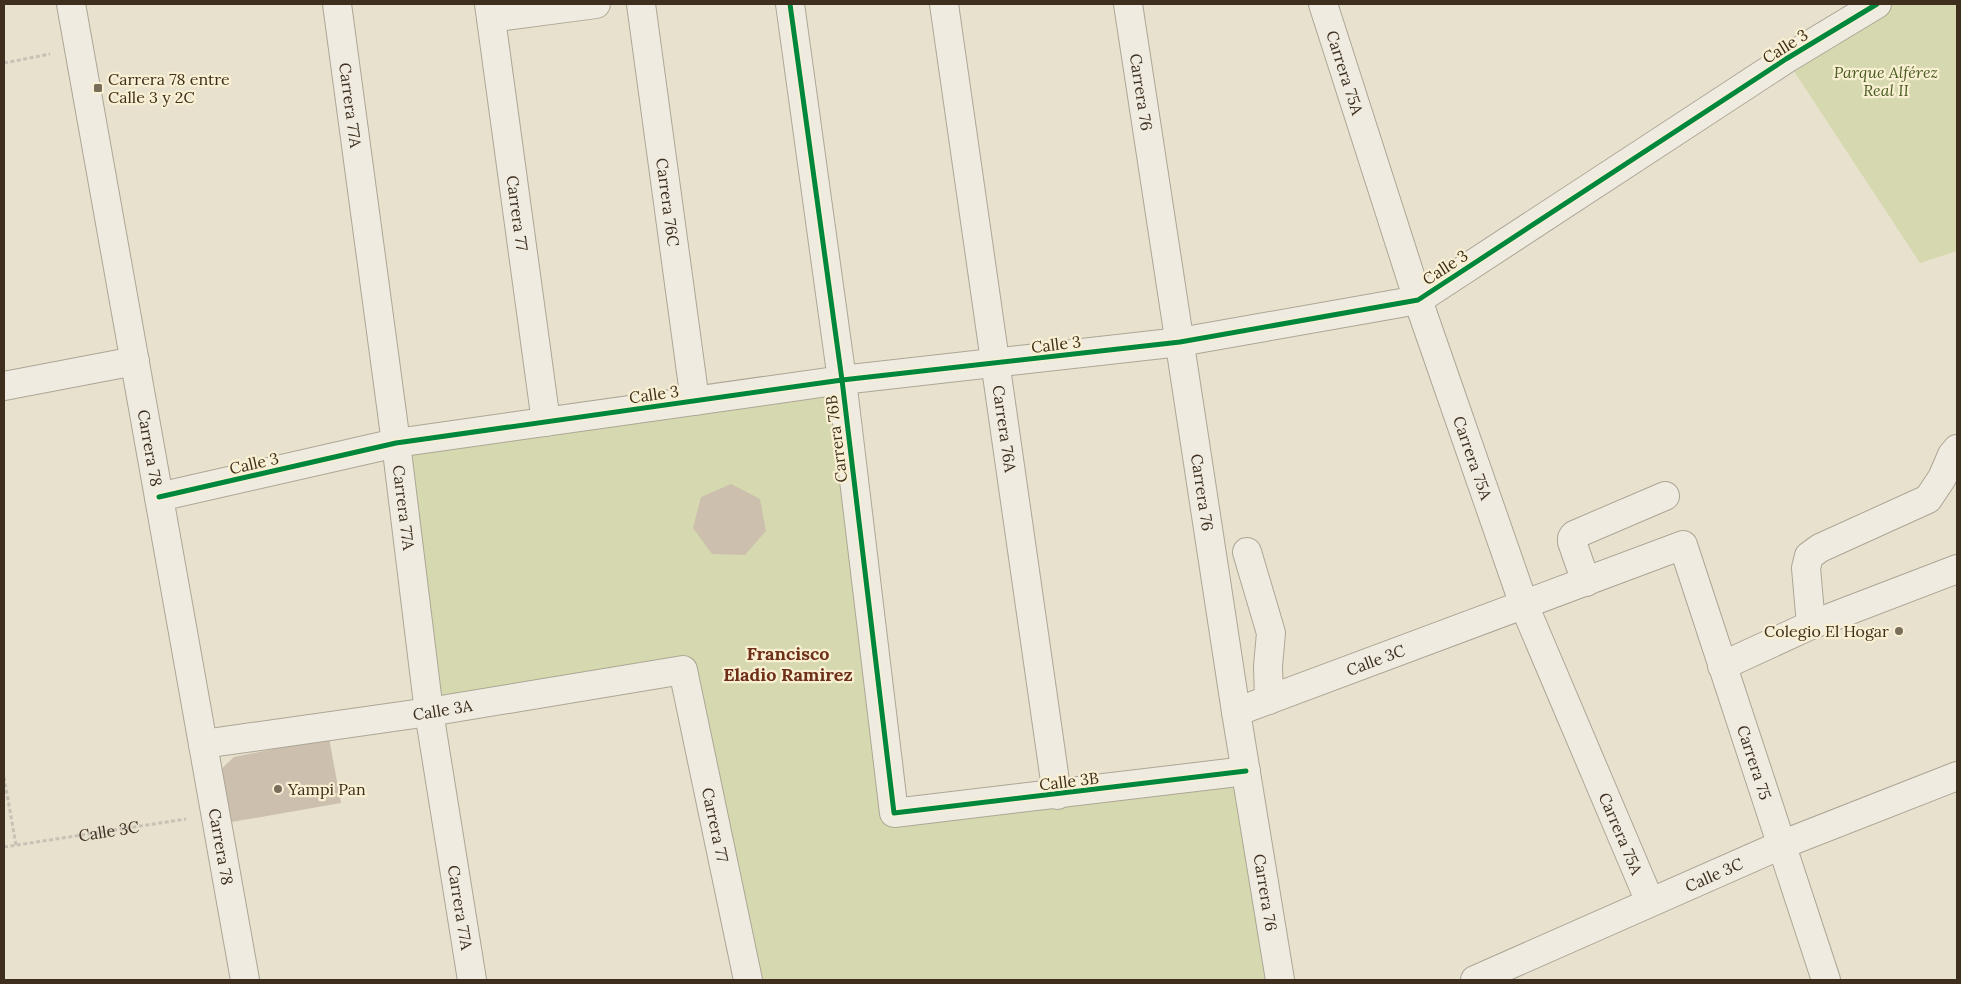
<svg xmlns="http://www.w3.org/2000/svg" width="1961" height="984" viewBox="0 0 1961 984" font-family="Lora,serif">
  <rect width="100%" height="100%" fill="#e8e1ce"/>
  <path fill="#d6d9af" d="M1877 4H1957V251L1920 263 1786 59Z
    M842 380 894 813 1246 771 1280 980H748L683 670 429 712 396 443Z"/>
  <path fill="#ccbfae" d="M731 484 760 499 766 531 745 555 712 554 693 528 701 497Z
    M329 738 341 803 226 823 215 775 234 757Z"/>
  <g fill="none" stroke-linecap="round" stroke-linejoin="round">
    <defs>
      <g id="minor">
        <path id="s2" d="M71 4 245 980"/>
        <path id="s3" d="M337 4 396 443 429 712 472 980"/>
        <path id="s4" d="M489 4 546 422"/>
        <path id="s5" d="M641 4 695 401"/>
        <path d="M790 4 842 380 894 813 1246 771"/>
        <path id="s6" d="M944 4 1057 795"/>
        <path id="s7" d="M1128 4 1236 712 1280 980"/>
        <path id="s8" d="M1323 4 1418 300 1524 605 1650 902"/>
        <path d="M491 18 596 4"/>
        <path d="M4 386 135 361"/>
        <path d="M159 497 396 443 842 380 1180 342 1418 300 1786 59 1877 4"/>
        <path d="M1247 552 1271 633 1268 666 1269 700"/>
        <path d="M1586 582 1572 542V538L1574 535 1665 496"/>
        <path d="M1811 625 1806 568 1809 556 1820 548 1928 499 1942 478 1952 455 1957 449"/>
        <path d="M1722 666 1811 625 1957 569"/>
        <path id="s9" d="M1236 712 1683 545 1826 980"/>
        <path id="s10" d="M203 744 429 712 683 670 748 980"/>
        <path id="s11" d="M1475 980 1781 845 1957 776"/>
      </g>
    </defs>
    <use href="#minor" stroke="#ada696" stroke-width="30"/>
    <g stroke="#c8c2b6" stroke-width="3" stroke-dasharray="4 2.5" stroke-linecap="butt">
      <path d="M4 63 50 54"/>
      <path d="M4 777 16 845"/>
      <path id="s1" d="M4 847 186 819"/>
    </g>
    <use href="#minor" stroke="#efebe0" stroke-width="28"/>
    <defs>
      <path id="cycleway" d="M790 4 842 380 894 813 1246 771
        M159 497 396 443 842 380 1180 342 1418 300 1786 59 1877 4"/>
    </defs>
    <use href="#cycleway" stroke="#f9f0d3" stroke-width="8"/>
    <use href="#cycleway" stroke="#00873e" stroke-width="5"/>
  </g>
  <g fill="#796d5b" stroke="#f9f0d3" stroke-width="2">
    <rect x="93" y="83" width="10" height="10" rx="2.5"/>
    <circle cx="1899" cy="631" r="5"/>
    <circle cx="278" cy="789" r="5"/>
  </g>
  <g text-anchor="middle" stroke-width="4.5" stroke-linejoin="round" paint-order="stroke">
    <g font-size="16" fill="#3d2e1d" stroke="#f9f0d3">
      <text transform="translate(1785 46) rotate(-32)" y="6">Calle 3</text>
      <text dy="6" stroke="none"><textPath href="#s8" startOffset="72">Carrera 75A</textPath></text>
      <text dy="6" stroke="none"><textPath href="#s7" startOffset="89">Carrera 76</textPath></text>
      <text dy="6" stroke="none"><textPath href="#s3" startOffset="102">Carrera 77A</textPath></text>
      <text dy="6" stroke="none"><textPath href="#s5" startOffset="200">Carrera 76C</textPath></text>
      <text dy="6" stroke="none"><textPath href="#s4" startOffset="211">Carrera 77</textPath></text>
      <text transform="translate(1445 267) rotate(-33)" y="6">Calle 3</text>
      <text transform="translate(1056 344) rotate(-7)" y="6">Calle 3</text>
      <text transform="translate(654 394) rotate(-8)" y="6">Calle 3</text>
      <text dy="6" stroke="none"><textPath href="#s6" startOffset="429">Carrera 76A</textPath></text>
      <text transform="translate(836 439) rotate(-97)" y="6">Carrera 76B</text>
      <text dy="6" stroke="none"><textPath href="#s2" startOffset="451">Carrera 78</textPath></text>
      <text dy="6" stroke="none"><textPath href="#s8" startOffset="478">Carrera 75A</textPath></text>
      <text transform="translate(254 463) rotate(-13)" y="6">Calle 3</text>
      <text dy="6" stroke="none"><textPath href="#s7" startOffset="494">Carrera 76</textPath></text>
      <text dy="6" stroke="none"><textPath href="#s3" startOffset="508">Carrera 77A</textPath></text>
      <text dy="6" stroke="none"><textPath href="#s9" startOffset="149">Calle 3C</textPath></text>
      <text dy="6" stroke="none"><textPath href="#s10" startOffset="242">Calle 3A</textPath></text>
      <text dy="6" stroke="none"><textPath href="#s9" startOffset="706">Carrera 75</textPath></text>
      <text transform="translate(1069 781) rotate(-7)" y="6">Calle 3B</text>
      <text dy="6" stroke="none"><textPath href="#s10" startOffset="644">Carrera 77</textPath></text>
      <text dy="6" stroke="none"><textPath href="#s1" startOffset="106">Calle 3C</textPath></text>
      <text dy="6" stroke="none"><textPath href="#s8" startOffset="882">Carrera 75A</textPath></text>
      <text dy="6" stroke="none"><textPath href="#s2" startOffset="856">Carrera 78</textPath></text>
      <text dy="6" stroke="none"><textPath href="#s11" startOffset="261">Calle 3C</textPath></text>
      <text dy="6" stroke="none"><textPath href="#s7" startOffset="899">Carrera 76</textPath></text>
      <text dy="6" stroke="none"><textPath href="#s3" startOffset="912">Carrera 77A</textPath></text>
    </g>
    <g font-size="16" font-style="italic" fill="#4a5c21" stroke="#f9f0d3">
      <text x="1886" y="78">Parque Alférez<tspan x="1886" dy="18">Real II</tspan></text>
    </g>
    <g font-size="16" fill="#3d2e1d" stroke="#f9f0d3" text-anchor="start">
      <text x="108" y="85">Carrera 78 entre<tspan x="108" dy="18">Calle 3 y 2C</tspan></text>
      <text x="1889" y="637" text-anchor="end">Colegio El Hogar</text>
      <text x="288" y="795">Yampi Pan</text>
    </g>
    <g font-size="18" font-weight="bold" fill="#6e2f18" stroke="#f9f0d3">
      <text x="788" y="660">Francisco<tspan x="788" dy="21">Eladio Ramirez</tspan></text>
    </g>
  </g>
  <rect width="1961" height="984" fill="none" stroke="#3d2e1d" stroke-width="10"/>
</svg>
